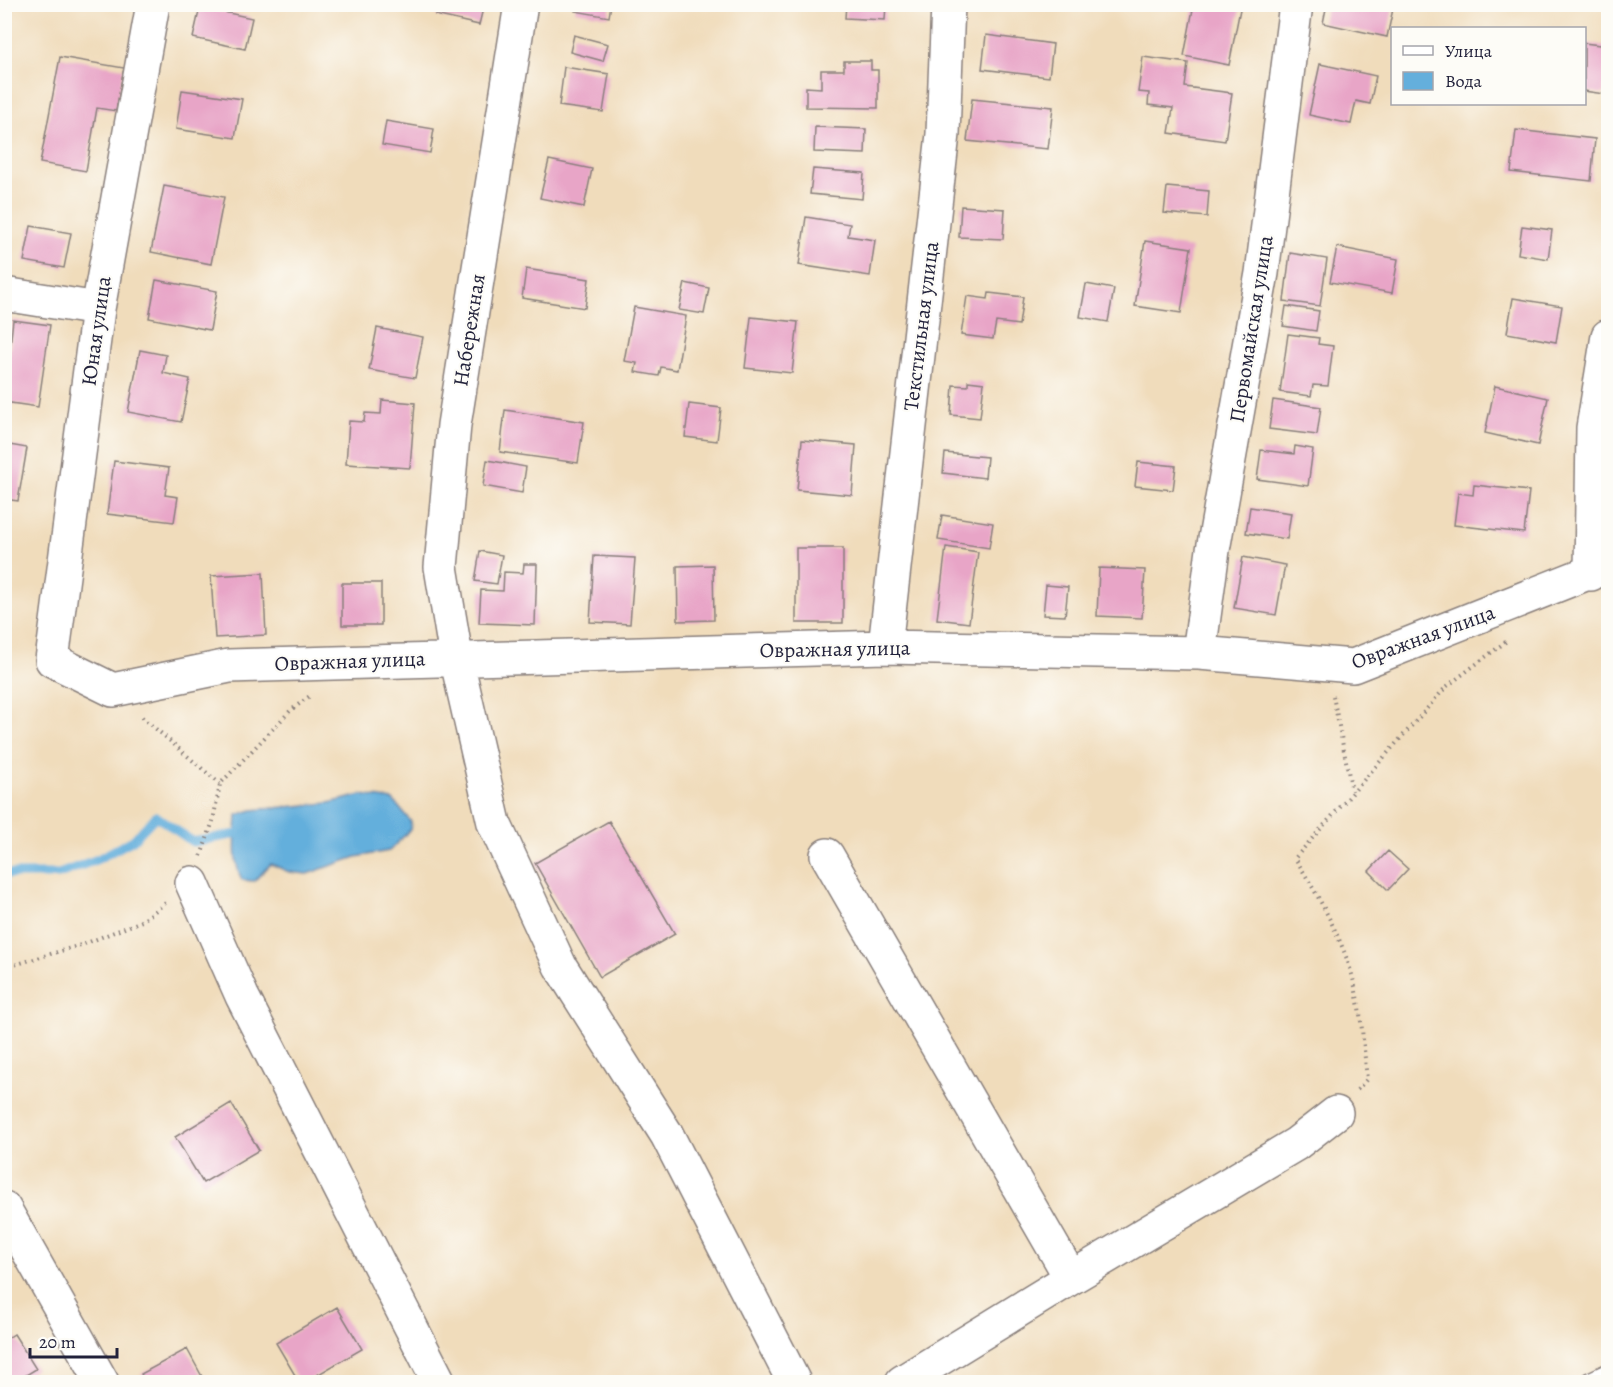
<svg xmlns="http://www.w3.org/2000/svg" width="1613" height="1387" viewBox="0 0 1613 1387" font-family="Alegreya,serif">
  <rect width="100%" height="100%" fill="#fdfcf7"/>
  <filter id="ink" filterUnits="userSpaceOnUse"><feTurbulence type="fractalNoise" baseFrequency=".0167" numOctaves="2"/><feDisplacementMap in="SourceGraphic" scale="12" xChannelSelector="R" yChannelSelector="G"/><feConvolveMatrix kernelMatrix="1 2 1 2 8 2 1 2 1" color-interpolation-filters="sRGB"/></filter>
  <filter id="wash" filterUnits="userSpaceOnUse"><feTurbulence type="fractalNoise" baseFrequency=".008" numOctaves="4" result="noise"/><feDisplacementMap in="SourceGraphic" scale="24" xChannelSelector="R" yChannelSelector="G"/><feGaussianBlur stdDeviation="1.35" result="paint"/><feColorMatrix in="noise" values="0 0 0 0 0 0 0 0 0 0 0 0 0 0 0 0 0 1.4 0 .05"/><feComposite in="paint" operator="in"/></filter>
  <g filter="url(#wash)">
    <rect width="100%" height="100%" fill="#f0dcbb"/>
    <path fill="#64afdc" stroke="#43688c" stroke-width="1.5" d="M362 795 393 800 411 822 410 830 389 851 356 857 307 874 289 872 271 864 254 881 242 880C232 860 236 837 237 815L252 810 329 803Z"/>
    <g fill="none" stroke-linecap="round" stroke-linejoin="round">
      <path stroke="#64afdc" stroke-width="9" d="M4 874H59L98 859 133 840 156 816 193 842 237 834"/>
    </g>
    <g id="blocks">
      <path fill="#e8a5c7" d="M438 4H484L479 25 435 15Z
        M576 4H611L609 17 575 11Z
        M846 4H886L885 20 845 18Z
        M1194 4H1241L1229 65 1184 56Z
        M1327 4H1394L1387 37 1323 23Z
        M200 7 252 18 245 49 193 38Z
        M574 35 608 44 603 61 570 52Z
        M986 35 1053 44 1049 77 982 69Z
        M1584 43 1608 46 1604 94 1584 91Z
        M60 57 124 68 116 111 97 108 86 171 40 163Z
        M1143 57 1188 63 1185 87 1232 93 1225 141 1169 133 1173 108 1148 105 1149 93 1138 92Z
        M844 61H871V70H878V108L806 107V87L821 88V70H844Z
        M1320 64 1376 76 1370 104 1356 101 1351 124 1309 115Z
        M564 67 609 74 603 112 559 106Z
        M182 90 242 99 235 138 176 129Z
        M972 99 1053 107 1048 149 967 141Z
        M386 121 434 129 430 153 382 145Z
        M815 127 866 129 865 154 814 152Z
        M1516 130 1595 139 1591 181 1511 172Z
        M549 160 592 169 584 207 540 198Z
        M813 169 864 173 862 199 810 194Z
        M164 186 224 197 211 264 151 252Z
        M1167 187 1209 191 1207 217 1164 213Z
        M961 206 1005 209 1003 239 959 237Z
        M806 217 850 224 848 236 875 240 870 276 799 265Z
        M31 226 71 233 64 268 24 261Z
        M1522 226 1552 230 1548 259 1518 254Z
        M1145 241 1191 248 1181 313 1135 306Z
        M1337 247 1398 259 1392 293 1330 282Z
        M1290 253 1327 259 1320 306 1284 301Z
        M526 269 589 279 585 308 522 298Z
        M156 280 217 291 210 330 149 318Z
        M685 283 709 288 704 314 679 310Z
        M1086 284 1114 289 1108 322 1080 317Z
        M989 293 1023 297 1019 325 996 322 993 339 961 335 967 296 988 299Z
        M1513 298 1562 306 1556 342 1507 333Z
        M1286 306 1319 311 1316 331 1283 326Z
        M634 307 686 316 677 370 661 367 659 376 635 372 637 363 624 361Z
        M751 317 798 322 792 373 745 368Z
        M13 320 50 325 38 407 4 402Z
        M377 328 423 337 415 378 369 370Z
        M1288 334 1319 338 1318 344 1333 346 1328 386 1313 385 1311 396 1280 392Z
        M140 350 166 355 163 373 190 379 181 422 128 412Z
        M968 381 984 383 980 418 951 415 953 385 968 386Z
        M1495 386 1548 398 1538 445 1485 433Z
        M382 400 415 403 410 468 346 464 349 421 364 422 365 413 381 414Z
        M1273 400 1321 407 1317 435 1269 429Z
        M689 404 721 408 717 441 685 437Z
        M505 410 584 422 578 463 500 452Z
        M802 440 856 445 852 495 797 490Z
        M4 444 27 448 18 501 4 499Z
        M1295 446 1313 449 1308 486 1257 479 1261 450 1294 454Z
        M945 453 987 457 985 478 943 473Z
        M487 460 526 467 522 493 483 486Z
        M114 461 169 468 165 495 178 497 174 522 107 514Z
        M1138 462 1176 466 1173 490 1135 486Z
        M1474 485 1529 491 1524 533 1454 525 1458 493 1473 495Z
        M1250 507 1291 513 1287 539 1246 533Z
        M942 515 993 523 989 548 938 540Z
        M946 547 978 552 969 623 937 619Z
        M796 548H843V623H796Z
        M480 551 502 555 497 584 475 581Z
        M594 556 635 558 630 624 590 622Z
        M1243 557 1285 565 1276 615 1234 608Z
        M524 564H537L535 625 479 623 481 590 503 591 504 572 523 573Z
        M713 565 714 620 678 621 677 566Z
        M1099 568 1145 570 1142 618 1097 616Z
        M263 573 266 635 215 638 211 576Z
        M342 583H381V625H342Z
        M1046 585 1068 587 1065 616 1043 615Z
        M609 821 675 934 600 977 535 863Z
        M1388 851 1408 869 1388 890 1369 871Z
        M231 1103 259 1150 203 1183 175 1137Z
        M337 1307 362 1349 305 1382H299L276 1343Z
        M14 1334 36 1369 15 1382H5V1340Z
        M187 1349 205 1382H146L141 1374Z"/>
    </g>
  </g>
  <g filter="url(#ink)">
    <use href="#blocks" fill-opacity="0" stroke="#897f7b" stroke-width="1.5"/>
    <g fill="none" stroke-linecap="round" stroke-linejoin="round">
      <defs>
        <path id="lane" d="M1589 1382 1608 1373"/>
        <path id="street" d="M153 4 98 309 52 660 113 690 229 666 885 647 1199 653 1353 666 1608 565
          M521 4 454 425 441 567 456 657 494 823 560 966 667 1135 794 1382
          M4 294 98 309
          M1591 574 1593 428 1608 336
          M885 647 943 134 948 4
          M1199 653 1213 550 1262 273 1296 4
          M827 855 1071 1278
          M192 883 242 996 439 1382
          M4 1208 102 1382
          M902 1382 1071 1278 1296 1144 1336 1113"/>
      </defs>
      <use href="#lane" stroke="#897f7b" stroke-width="21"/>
      <use href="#street" stroke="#897f7b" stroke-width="36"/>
      <path stroke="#897f7b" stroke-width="4" stroke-dasharray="1.5 4.5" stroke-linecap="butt" d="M1333 696 1352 791
        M142 717 220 784
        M201 856 213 821 220 784 290 711 311 695
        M4 968 84 944 142 921 168 901
        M1357 1090 1367 1079C1363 1042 1361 1001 1349 965 1336 927 1316 892 1295 858L1446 687 1508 640"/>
      <use href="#lane" stroke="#fff" stroke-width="18"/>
      <use href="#street" stroke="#fff" stroke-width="33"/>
    </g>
  </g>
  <g text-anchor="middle" stroke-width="4.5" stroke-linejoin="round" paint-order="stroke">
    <g font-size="21" fill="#22223b" stroke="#fdfcf7">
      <text transform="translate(921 326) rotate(-83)" y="7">Текстильная улица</text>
      <text transform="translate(1251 329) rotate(-81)" y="7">Первомайская улица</text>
      <text transform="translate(469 330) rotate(-81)" y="7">Набережная</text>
      <text transform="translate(96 331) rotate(-82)" y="7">Юная улица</text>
      <text transform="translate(1423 637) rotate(-20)" y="7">Овражная улица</text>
      <text transform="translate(835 649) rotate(-1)" y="7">Овражная улица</text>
      <text transform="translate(350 661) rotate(-2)" y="7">Овражная улица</text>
    </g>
  </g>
  <rect width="1613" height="1387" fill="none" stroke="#fdfcf7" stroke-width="24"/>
  <rect x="1391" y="27" width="195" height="78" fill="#fdfcf7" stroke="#a5a5ac" stroke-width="1.5"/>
  <rect x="1403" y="46" width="30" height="9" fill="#ffffff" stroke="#a5a5ac" stroke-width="1.5"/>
  <text x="1445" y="57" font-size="18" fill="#22223b">Улица</text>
  <rect x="1403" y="72" width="30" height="18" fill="#64afdc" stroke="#a5a5ac" stroke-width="1.5"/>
  <text x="1445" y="87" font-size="18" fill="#22223b">Вода</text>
  <path d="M30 1348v9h87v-9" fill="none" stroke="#22223b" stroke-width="3"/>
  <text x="39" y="1348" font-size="18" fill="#22223b" stroke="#fdfcf7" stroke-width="4.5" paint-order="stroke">20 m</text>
</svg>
